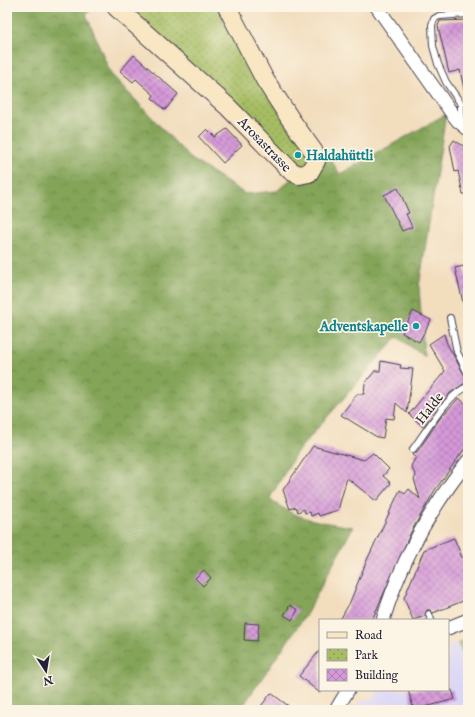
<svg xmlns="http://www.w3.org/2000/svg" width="475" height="717" viewBox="0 0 475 717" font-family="'IM FELL English',serif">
  <defs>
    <pattern id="forest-crowns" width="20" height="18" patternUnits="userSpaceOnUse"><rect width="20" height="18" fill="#84a459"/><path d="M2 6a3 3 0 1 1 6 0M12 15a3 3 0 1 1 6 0" fill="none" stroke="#6c854b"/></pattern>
    <pattern id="park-dots" width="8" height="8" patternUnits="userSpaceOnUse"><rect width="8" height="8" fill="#a6bd63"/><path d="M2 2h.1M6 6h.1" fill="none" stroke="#879953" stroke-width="1.8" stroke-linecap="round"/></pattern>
    <pattern id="building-cross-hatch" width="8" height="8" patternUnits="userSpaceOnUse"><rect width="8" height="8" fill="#d599d8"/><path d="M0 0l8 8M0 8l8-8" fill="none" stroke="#ac7cb0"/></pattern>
  </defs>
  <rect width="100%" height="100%" fill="#fcf5e5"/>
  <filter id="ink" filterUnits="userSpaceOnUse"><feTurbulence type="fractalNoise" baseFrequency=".025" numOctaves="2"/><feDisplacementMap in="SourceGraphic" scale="8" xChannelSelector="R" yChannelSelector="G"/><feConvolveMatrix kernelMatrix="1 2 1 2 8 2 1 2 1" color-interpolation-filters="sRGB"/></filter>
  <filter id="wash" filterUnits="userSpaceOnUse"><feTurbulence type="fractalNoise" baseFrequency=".012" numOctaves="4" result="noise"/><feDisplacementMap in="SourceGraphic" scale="16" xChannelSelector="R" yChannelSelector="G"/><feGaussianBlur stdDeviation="0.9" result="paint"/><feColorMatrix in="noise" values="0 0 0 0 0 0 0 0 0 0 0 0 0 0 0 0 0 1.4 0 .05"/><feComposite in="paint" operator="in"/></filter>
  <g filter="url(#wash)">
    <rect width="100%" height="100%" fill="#f2ddbd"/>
    <path fill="#dad6f7" d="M468 639V710H355L359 702 374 698 379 690H448V646Z"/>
    <path fill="url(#forest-crowns)" stroke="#53634a" d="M7 7H95L86 14 111 74 190 158 245 194 277 191 316 157 327 154 340 174 446 114 419 287 424 356 397 337 296 453 270 498C293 520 323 522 353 527L307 613 240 710H7Z"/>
    <path fill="url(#park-dots)" stroke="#64704f" d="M116 7H227L311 146 305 175Z
      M468 639V667L458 643Z"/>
    <g id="blocks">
      <path fill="url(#building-cross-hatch)" d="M468 20V88L464 89 460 70 449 73 438 26 440 21Z
        M134 55 178 94 165 110 152 98 154 95 136 79 133 82 120 71Z
        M207 129 215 137 227 129 242 145 223 163 199 137Z
        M454 140 468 149V194H463L458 171 455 172 450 146Z
        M398 188 409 213 406 214 412 227 402 231 384 195Z
        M464 266 468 282V306L464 307 455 268Z
        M413 311 431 320 419 342 402 333Z
        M444 334 447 344 468 381 450 393 423 427 409 414 445 371 429 344Z
        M381 361 401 365 400 368 413 369 407 413 396 403 394 419 386 418 383 438 377 437 341 415 357 394H364L365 383 375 371H380Z
        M459 398 468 406V444L435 490 411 532 372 620H340L350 602 367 560 400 490 405 494 409 489 420 499 414 479 416 476 411 466 416 457 412 455 417 452 441 417Z
        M313 446 364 460 373 453 389 469 383 476 391 483 376 501 347 478 338 510 319 516 318 513 311 516 310 512 305 513 304 509 298 512 296 507 290 509 283 490Z
        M454 538 466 567H468V599L433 613 430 610H427L425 616 413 620 404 598 424 550Z
        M204 570 211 578 203 586 195 578Z
        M290 605 298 610 292 620 284 615Z
        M245 623 259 624 257 641 244 640Z
        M320 650V693L299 676Z
        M408 690H452L455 699 414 710Z
        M271 693 294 710H258Z"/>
    </g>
  </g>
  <g filter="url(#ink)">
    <use href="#blocks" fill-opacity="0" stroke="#413e4e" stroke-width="1"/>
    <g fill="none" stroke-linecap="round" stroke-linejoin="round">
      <defs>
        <path id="service" d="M458 121 461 114V104L446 82 438 64 433 46 432 25 434 19 439 16 468 14
          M450 318 457 352 468 374
          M413 449C425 433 449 392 468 387
          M429 614 431 620"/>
        <path id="minor" d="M377 7 451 112 458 121 468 129
          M383 620C401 560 429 510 468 461
          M448 628 468 620
          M336 710 348 690"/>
        <path id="secondary" d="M116 7 227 106 291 171 299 175 309 173 316 161 314 152 291 120 265 80 227 7"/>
      </defs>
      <use href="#service" stroke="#413e4e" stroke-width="8"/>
      <use href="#minor" stroke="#413e4e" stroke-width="15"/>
      <use href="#secondary" stroke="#413e4e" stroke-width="20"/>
      <use href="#service" stroke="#fff" stroke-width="6"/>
      <use href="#minor" stroke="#fff" stroke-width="13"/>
      <use href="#secondary" stroke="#f9e7c3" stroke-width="18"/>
    </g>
  </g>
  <g fill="#0f9aa8" stroke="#fcf5e5" stroke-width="1.5">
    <circle cx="298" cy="155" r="4"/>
    <circle cx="416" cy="326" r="4"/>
  </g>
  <g text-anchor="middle" stroke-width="3.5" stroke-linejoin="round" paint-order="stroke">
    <g font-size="14" fill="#22223b" stroke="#fcf5e5">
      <text transform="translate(265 144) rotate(46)" y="5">Arosastrasse</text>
      <text transform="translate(429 408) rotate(-52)" y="5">Halde</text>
    </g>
    <g font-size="14" font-weight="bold" fill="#0d838f" stroke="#fcf5e5" text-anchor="start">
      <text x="306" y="160">Haldahüttli</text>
      <text x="408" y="331" text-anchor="end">Adventskapelle</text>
    </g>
  </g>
  <rect width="475" height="717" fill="none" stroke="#fcf5e5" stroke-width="24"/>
  <rect x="319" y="619" width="130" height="72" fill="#fcf5e5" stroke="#a5a1a1"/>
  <rect x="327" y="632" width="20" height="6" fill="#f9e7c3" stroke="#a5a1a1"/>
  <text x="355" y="639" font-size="12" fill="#22223b">Road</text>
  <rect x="327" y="649" width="20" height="12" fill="url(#park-dots)" stroke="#a5a1a1"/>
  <text x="355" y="659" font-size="12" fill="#22223b">Park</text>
  <rect x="327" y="669" width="20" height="12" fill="url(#building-cross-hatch)" stroke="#a5a1a1"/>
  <text x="355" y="679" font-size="12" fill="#22223b">Building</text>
  <g transform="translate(46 671) rotate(168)" stroke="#fcf5e5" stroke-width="3" paint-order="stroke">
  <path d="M0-3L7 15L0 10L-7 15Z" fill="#22223b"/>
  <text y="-6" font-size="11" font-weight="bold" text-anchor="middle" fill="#22223b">N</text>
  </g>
</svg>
